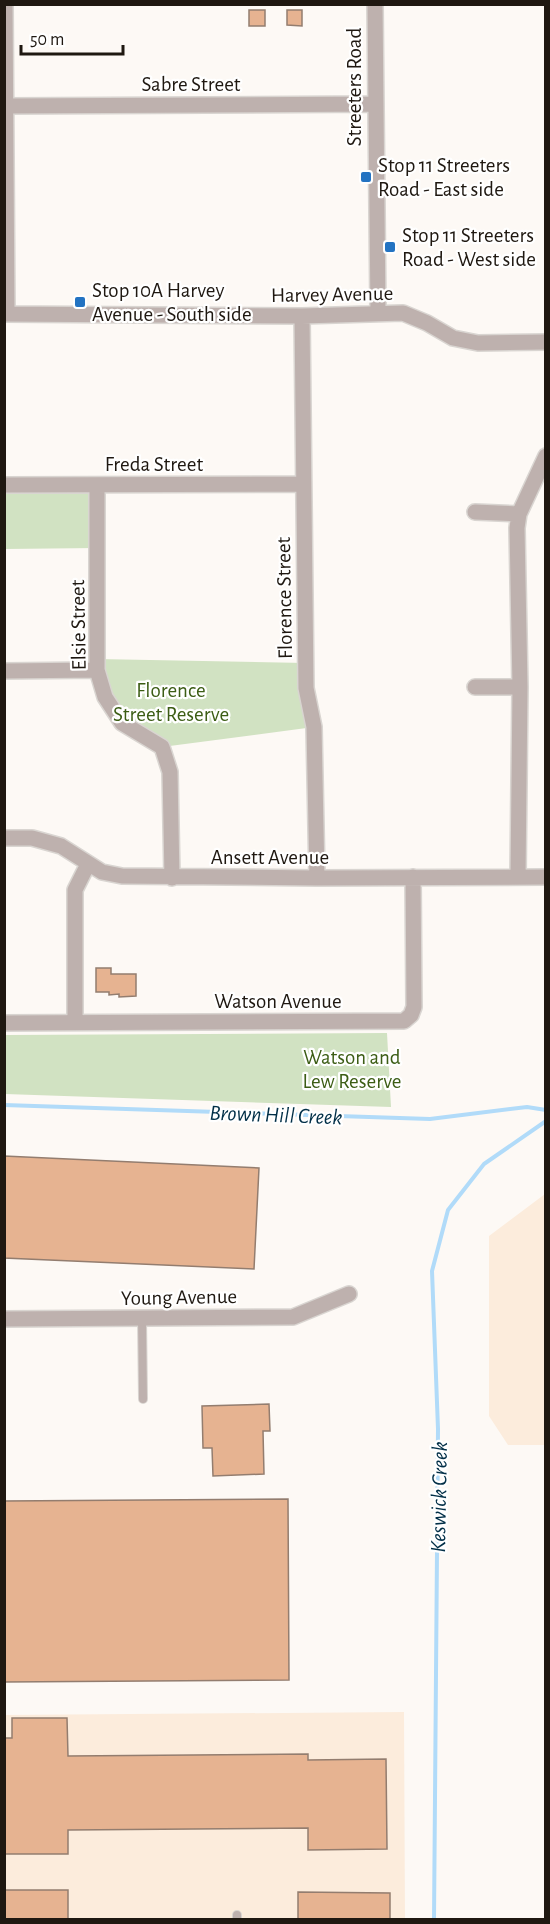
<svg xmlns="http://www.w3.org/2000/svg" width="550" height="1924" viewBox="0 0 550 1924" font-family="'Alegreya Sans',sans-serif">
  <rect width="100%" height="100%" fill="#fdf9f5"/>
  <path fill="#fcecdc" d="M545 1194V1445H508L489 1416V1236Z
    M404 1712 405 1919H5L4 1715Z"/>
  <path fill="#d1e2c2" d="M4 485H97V548L5 549Z
    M97 659 306 663 314 727 162 747 122 723Z
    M387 1033 391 1107 5 1094V1035Z"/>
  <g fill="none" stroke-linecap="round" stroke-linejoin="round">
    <path stroke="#b1dbf9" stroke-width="4" d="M4 1105 430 1119 527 1107 546 1110
      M434 1920 438 1429 432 1271 448 1210 484 1164 546 1121"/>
  </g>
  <path fill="#e6b391" stroke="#937d6f" stroke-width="1.5" d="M249 10H265V26H249Z
    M287 10H302V26L287 25Z
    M96 968H111V974H136V996L119 997V994L109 995V992H96Z
    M4 1156 259 1168 254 1269 4 1258Z
    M269 1404 270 1431H263L264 1474 213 1476 212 1448H203L202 1406Z
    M288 1499 289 1680 4 1682V1501Z
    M12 1718H67L68 1756 308 1754V1760L386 1759 387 1849 308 1850V1828L68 1830V1854H5V1738H12Z
    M4 1890H68V1920H4Z
    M298 1892 390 1893V1920H298Z"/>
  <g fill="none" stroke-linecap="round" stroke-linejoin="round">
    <defs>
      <path id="lane" d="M142 1318 143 1399
        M237 1915V1920"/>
      <path id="street" d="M5 4 7 314
        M375 4 378 313
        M6 106 375 104
        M4 314 302 316 403 313 427 323 453 338 478 343 546 342
        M302 316 306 688 314 727 317 878
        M4 485 303 484
        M97 485V670L105 697 122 723 162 747 170 772 172 878
        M475 512 519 514
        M4 671 97 670
        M475 687H520
        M4 838H32L61 846 102 872 122 876 317 878 546 877
        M518 877 520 687 517 528 519 514 546 456
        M75 1022V890L88 864
        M4 1023 404 1021 411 1015 414 1007 413 877
        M4 1319 293 1317 349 1294"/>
    </defs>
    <use href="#lane" stroke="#d9d5d1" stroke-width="10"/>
    <use href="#street" stroke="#d9d5d1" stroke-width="18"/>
    <use href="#lane" stroke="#beb1ae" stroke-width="8"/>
    <use href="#street" stroke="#beb1ae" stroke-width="15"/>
  </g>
  <g fill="#2373c2" stroke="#fff" stroke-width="2">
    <rect x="360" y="171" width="12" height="12" rx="3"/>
    <rect x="384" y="241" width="12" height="12" rx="3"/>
    <rect x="74" y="296" width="12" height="12" rx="3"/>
  </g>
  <g text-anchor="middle" stroke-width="4.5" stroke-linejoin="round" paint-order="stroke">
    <g font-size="21" fill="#1f1811" stroke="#fff">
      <text x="191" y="91">Sabre Street</text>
      <text transform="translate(354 87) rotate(-90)" y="7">Streeters Road</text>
      <text transform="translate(332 294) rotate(-1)" y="7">Harvey Avenue</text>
      <text x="154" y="471">Freda Street</text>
      <text transform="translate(284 598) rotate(-91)" y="7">Florence Street</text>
      <text transform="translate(78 625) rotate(-91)" y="7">Elsie Street</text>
      <text x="270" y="864">Ansett Avenue</text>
      <text x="278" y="1008">Watson Avenue</text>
      <text transform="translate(179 1297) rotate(-1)" y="7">Young Avenue</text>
    </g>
    <g font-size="21" fill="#1f1811" stroke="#fff" text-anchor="start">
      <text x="378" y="172">Stop 11 Streeters<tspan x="378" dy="24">Road - East side</tspan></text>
      <text x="402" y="242">Stop 11 Streeters<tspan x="402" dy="24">Road - West side</tspan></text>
      <text x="92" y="297">Stop 10A Harvey<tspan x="92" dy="24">Avenue - South side</tspan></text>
    </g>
    <g font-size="21" fill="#3c5d15" stroke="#fff">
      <text x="171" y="697">Florence<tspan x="171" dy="24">Street Reserve</tspan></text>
      <text x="352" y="1064">Watson and<tspan x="352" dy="24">Lew Reserve</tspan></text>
    </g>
    <g font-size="22" font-style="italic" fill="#022f47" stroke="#fff">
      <text transform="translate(276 1114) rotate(2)" y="8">Brown Hill Creek</text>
      <text transform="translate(438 1497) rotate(-89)" y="8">Keswick Creek</text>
    </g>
  </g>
  <rect width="550" height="1924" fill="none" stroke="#1f1811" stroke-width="12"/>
  <path d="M21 45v9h102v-9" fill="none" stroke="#1f1811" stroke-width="3"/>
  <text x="30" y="45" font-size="18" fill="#1f1811" stroke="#ffffff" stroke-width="4.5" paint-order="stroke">50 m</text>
</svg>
